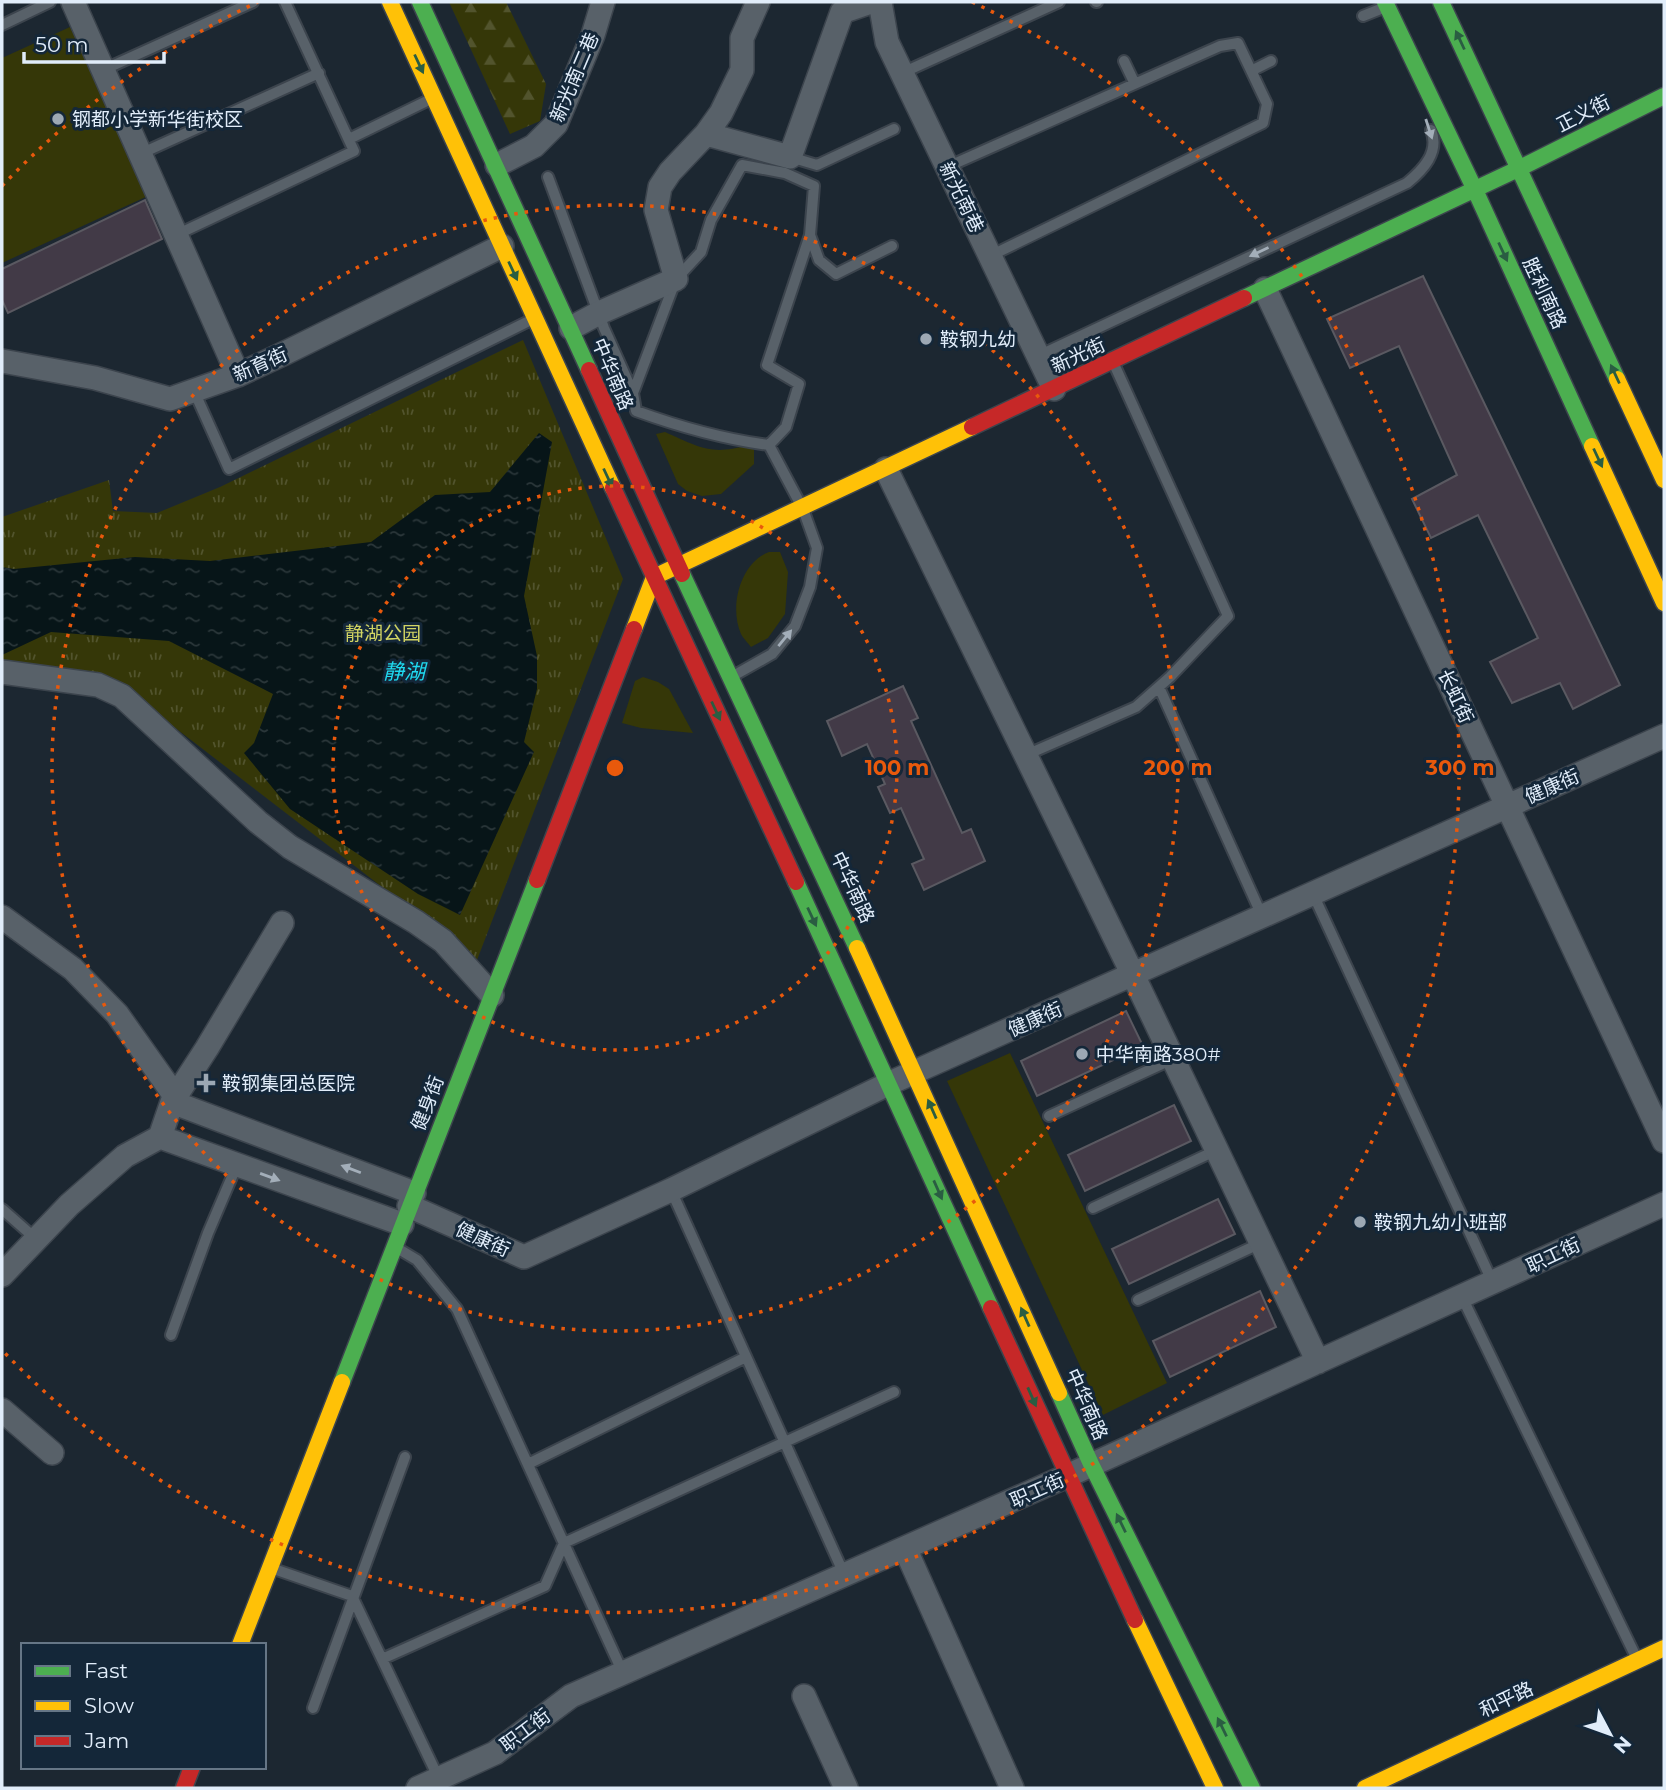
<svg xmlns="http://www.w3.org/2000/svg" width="1666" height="1790" viewBox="0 0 1666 1790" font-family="Montserrat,'Noto Sans SC',sans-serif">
  <defs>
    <pattern id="forest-firs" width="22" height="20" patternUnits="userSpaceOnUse" patternTransform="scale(1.75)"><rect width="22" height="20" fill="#353708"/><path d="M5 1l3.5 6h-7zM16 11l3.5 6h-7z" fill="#52542d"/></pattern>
    <pattern id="park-tufts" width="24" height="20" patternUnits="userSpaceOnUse" patternTransform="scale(1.75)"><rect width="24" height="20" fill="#353708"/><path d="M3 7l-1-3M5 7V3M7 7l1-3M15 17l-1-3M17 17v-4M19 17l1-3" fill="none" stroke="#52542d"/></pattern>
    <pattern id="water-ripples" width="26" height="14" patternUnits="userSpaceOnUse" patternTransform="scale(1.75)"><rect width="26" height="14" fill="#071518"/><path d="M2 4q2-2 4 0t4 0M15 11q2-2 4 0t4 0" fill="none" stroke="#2b373a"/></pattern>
  </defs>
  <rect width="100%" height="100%" fill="#1c2731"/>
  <path fill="#353708" d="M70 27 150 195 2 263V58Z
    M665 432C699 447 711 456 748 445L754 450V464L721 494 702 496 687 491 678 484 656 434Z
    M769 552H780L788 572 785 614 768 638 751 647C748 643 743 638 741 634 729 607 740 563 769 552Z
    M643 677 658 682 669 689 693 733 641 728 622 723 635 681Z
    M1010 1053 1167 1383 1103 1415 947 1081Z"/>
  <path fill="url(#forest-firs)" d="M449 2H506L546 84 540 121 510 134Z"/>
  <path fill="url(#park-tufts)" d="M523 340 623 579 477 960 113 680 2 668V517L109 480 113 511 157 513 220 487Z"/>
  <path fill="url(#water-ripples)" d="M539 433 552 442 524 596 537 656V689L524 742 534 752 460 915 418 894 290 809 244 753 254 743 273 694 169 641 51 632 2 655V567L14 569 135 557 210 561 371 542 435 495 490 492Z"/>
  <path fill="#423a47" stroke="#5a5961" stroke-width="2" d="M145 200 162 239 8 313 2 300V269Z
    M1423 276 1620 685 1573 709 1560 683 1512 703 1490 662 1538 638 1478 515 1431 538 1412 499 1457 475 1399 346 1350 368 1327 319Z
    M903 686 918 718 911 721 962 833 971 829 985 861 924 890 912 864 924 859 901 808 890 813 878 787 885 784 867 744 842 756 827 721Z
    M1126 1011 1143 1046 1037 1096 1021 1061Z
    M1174 1105 1191 1141 1085 1191 1068 1155Z
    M1218 1199 1235 1234 1129 1284 1112 1249Z
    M1260 1291 1276 1327 1170 1377 1153 1341Z"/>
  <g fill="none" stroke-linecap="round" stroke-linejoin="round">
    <defs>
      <path id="lane" d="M1096 2H1097
        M1363 16 1383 8
        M2 25 50 2
        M1124 61 1134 82
        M103 70 253 2
        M1253 70 1271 61
        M902 73 1059 2
        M349 139 431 99
        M140 154 319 73
        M790 157 817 165 894 129
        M947 167 1220 46 1238 43 1267 104 1263 123 990 256
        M548 177 604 328 633 393
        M176 235 354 151 285 2
        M810 235 819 260 836 274 892 246
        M1038 356 1407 183C1423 170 1440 152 1431 130
        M194 391 229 469 533 319
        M733 676 772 654 795 626 810 587 817 548 803 509 769 445C722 439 680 427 636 411L633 393 676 279 701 252 711 220 742 165 785 173 814 186 810 235 767 365 799 384 786 427 769 445
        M1159 687 1263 918
        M1026 755 1136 707 1170 677 1228 616 1114 364
        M1313 894 1493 1283
        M1049 1116 1173 1059
        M671 1190 844 1574
        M1093 1208 1217 1150
        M2 1209 36 1239
        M397 1248 417 1260 457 1309 623 1673
        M1462 1297 1636 1657
        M1138 1300 1261 1243
        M171 1335 208 1233 237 1165
        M528 1464 746 1357
        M271 1568 352 1596 439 1779
        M382 1659 545 1586 564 1543 894 1392
        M313 1708 405 1457"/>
      <path id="street" d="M73 2 238 375
        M880 2 887 42 1054 389
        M706 134 790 157 842 12 871 2
        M497 165 534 146 556 124 593 35 603 2
        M1265 289 1664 1141
        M571 328 599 313 676 279 656 210 660 187 670 172 706 134 721 113 742 70V38L758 2
        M2 361 95 378 170 399 238 375 285 353 502 246
        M886 469 1133 975 1318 1362
        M2 672 98 685 122 696 258 822 290 847 416 922 443 941 492 995
        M2 917 73 969 117 1014 175 1096
        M172 1102 414 1193
        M160 1137 402 1224
        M409 1206 524 1257 671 1190 890 1083 1664 736
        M2 1275 69 1205 125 1156 160 1137 172 1102 207 1048 282 923
        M2 1410 52 1453
        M905 1548 1012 1788
        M804 1696 846 1788
        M418 1788 495 1753 571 1696 1067 1476 1664 1204"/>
      <path id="fast" d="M420 2 589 370
        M1385 2 1475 190 1592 446
        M1441 2 1617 379
        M1244 298 1520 168 1664 96
        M682 574 857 948
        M796 882 991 1308
        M342 1382 537 880
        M1059 1393 1091 1464 1252 1788"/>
      <path id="slow" d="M390 2 613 488
        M1617 379 1664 480
        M1592 446 1664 603
        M634 629 654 577 972 427
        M857 948 1059 1393
        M1135 1620 1215 1788
        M240 1645 342 1382
        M1365 1788 1664 1648"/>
      <path id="jam" d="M589 370 682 574
        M972 427 1244 298
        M613 488 796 882
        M537 880 634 629
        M991 1308 1135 1620
        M184 1788 192 1767"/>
    </defs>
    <use href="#lane" stroke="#3c444d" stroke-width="14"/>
    <use href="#street" stroke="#3c444d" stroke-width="26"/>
    <use href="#fast" stroke="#3c444d" stroke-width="19"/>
    <use href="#slow" stroke="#3c444d" stroke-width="19"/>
    <use href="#jam" stroke="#3c444d" stroke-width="19"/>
    <use href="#lane" stroke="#586169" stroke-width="10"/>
    <use href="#street" stroke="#586169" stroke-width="23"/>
    <use href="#fast" stroke="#4caf50" stroke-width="16"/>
    <use href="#slow" stroke="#ffc107" stroke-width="16"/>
    <use href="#jam" stroke="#c62828" stroke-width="16"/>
  </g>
  <defs><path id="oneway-solid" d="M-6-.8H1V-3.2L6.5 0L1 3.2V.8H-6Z" transform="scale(1.75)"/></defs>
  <g fill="#2a5d42">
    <use href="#oneway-solid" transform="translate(1460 40) rotate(-115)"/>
    <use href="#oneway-solid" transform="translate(419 64) rotate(65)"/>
    <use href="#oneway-solid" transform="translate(1503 252) rotate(65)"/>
    <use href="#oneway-solid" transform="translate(513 271) rotate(65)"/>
    <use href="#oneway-solid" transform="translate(1615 374) rotate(-115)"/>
    <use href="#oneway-solid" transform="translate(1598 458) rotate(65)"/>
    <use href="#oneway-solid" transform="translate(608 478) rotate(65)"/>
    <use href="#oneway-solid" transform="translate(716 711) rotate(65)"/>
    <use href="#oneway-solid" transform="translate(812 917) rotate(65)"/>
    <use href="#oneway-solid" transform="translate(932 1109) rotate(-114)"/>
    <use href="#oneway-solid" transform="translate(938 1190) rotate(66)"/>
    <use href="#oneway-solid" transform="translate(1025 1317) rotate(-114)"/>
    <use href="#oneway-solid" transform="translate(1032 1397) rotate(66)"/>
    <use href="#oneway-solid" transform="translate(1121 1523) rotate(-116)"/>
    <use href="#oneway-solid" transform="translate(1222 1727) rotate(-116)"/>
  </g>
  <g fill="#a3aeb9">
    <use href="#oneway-solid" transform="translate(1429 129) rotate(72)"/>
    <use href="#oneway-solid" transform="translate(1259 252) rotate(155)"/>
    <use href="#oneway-solid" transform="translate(785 638) rotate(-51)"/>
    <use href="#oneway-solid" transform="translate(351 1169) rotate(-159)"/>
    <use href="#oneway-solid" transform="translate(270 1177) rotate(20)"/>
  </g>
  <g fill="none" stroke="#e8590c" stroke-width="3.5" stroke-dasharray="3.5 7">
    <circle cx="615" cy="768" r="282"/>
    <circle cx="615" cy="768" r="563"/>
    <path d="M2 186A845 845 0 0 1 258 2M972 2A845 845 0 1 1 2 1350"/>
  </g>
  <g fill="#9ca8b4" stroke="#142739" stroke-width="2.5">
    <circle cx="58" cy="119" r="7"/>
    <circle cx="926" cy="339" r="7"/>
    <circle cx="1082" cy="1054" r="7"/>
    <path d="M202.5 1072.5h7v7h7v7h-7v7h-7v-7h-7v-7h7z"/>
    <circle cx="1360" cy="1222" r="7"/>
  </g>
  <g text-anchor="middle" stroke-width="6" stroke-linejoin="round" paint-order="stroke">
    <g font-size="19" fill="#e1edfa" stroke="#142739">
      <text transform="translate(574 77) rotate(-67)" y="7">新光南二巷</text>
      <text transform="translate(1583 113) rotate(-27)" y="7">正义街</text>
      <text transform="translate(962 197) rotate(64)" y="7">新光南巷</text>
      <text transform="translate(1545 293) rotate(65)" y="7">胜利南路</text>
      <text transform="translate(1078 355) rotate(-25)" y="7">新光街</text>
      <text transform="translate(260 364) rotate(-24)" y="7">新育街</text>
      <text transform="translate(613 374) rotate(67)" y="7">中华南路</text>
      <text transform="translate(1456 696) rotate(65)" y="7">长虹街</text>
      <text transform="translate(1552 786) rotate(-24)" y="7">健康街</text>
      <text transform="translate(853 887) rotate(65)" y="7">中华南路</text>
      <text transform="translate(1035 1019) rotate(-24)" y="7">健康街</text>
      <text transform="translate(427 1103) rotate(-69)" y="7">健身街</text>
      <text transform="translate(483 1239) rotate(24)" y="7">健康街</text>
      <text transform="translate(1553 1255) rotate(-25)" y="7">职工街</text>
      <text transform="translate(1087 1404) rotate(66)" y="7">中华南路</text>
      <text transform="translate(1037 1490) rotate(-24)" y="7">职工街</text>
      <text transform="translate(1506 1699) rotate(-25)" y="7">和平路</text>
      <text transform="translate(525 1730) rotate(-37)" y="7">职工街</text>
    </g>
    <g font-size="19" fill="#e1edfa" stroke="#142739" text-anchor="start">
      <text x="72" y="126">钢都小学新华街校区</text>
      <text x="940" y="346">鞍钢九幼</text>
      <text x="1096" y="1061">中华南路380#</text>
      <text x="222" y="1090">鞍钢集团总医院</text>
      <text x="1374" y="1229">鞍钢九幼小班部</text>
    </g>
    <g font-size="19" fill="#d1d463" stroke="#142739">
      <text x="383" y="640">静湖公园</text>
    </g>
    <g font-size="21" font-style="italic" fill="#1fd9f0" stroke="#142739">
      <text x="404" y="679">静湖</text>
    </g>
  </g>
  <circle cx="615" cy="768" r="10" fill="#e8590c" stroke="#142739" stroke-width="3.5"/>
  <g font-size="21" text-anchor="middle" font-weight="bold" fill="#e8590c" stroke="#142739" stroke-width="6" stroke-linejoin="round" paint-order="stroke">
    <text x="897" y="775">100 m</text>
    <text x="1178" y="775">200 m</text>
    <text x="1460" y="775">300 m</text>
  </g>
  <rect width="1666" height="1790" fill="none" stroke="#e1edfa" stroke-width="7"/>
  <rect x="21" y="1643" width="245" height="126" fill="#142739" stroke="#667686" stroke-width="2"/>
  <rect x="35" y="1666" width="35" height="10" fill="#4caf50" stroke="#667686" stroke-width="2"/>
  <text x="84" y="1678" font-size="21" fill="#e1edfa">Fast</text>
  <rect x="35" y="1701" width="35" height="10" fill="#ffc107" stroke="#667686" stroke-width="2"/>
  <text x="84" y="1713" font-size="21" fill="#e1edfa">Slow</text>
  <rect x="35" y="1736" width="35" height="10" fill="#c62828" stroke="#667686" stroke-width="2"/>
  <text x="84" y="1748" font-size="21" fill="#e1edfa">Jam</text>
  <g transform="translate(1610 1734) rotate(131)" stroke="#142739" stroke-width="5" paint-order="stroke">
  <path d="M0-5L12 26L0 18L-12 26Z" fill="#e1edfa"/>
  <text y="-10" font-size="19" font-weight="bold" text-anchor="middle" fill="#e1edfa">N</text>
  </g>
  <path d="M24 52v10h140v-10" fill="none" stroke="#e1edfa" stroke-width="3.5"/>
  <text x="35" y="52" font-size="21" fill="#e1edfa" stroke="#142739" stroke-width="5" paint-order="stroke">50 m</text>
</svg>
